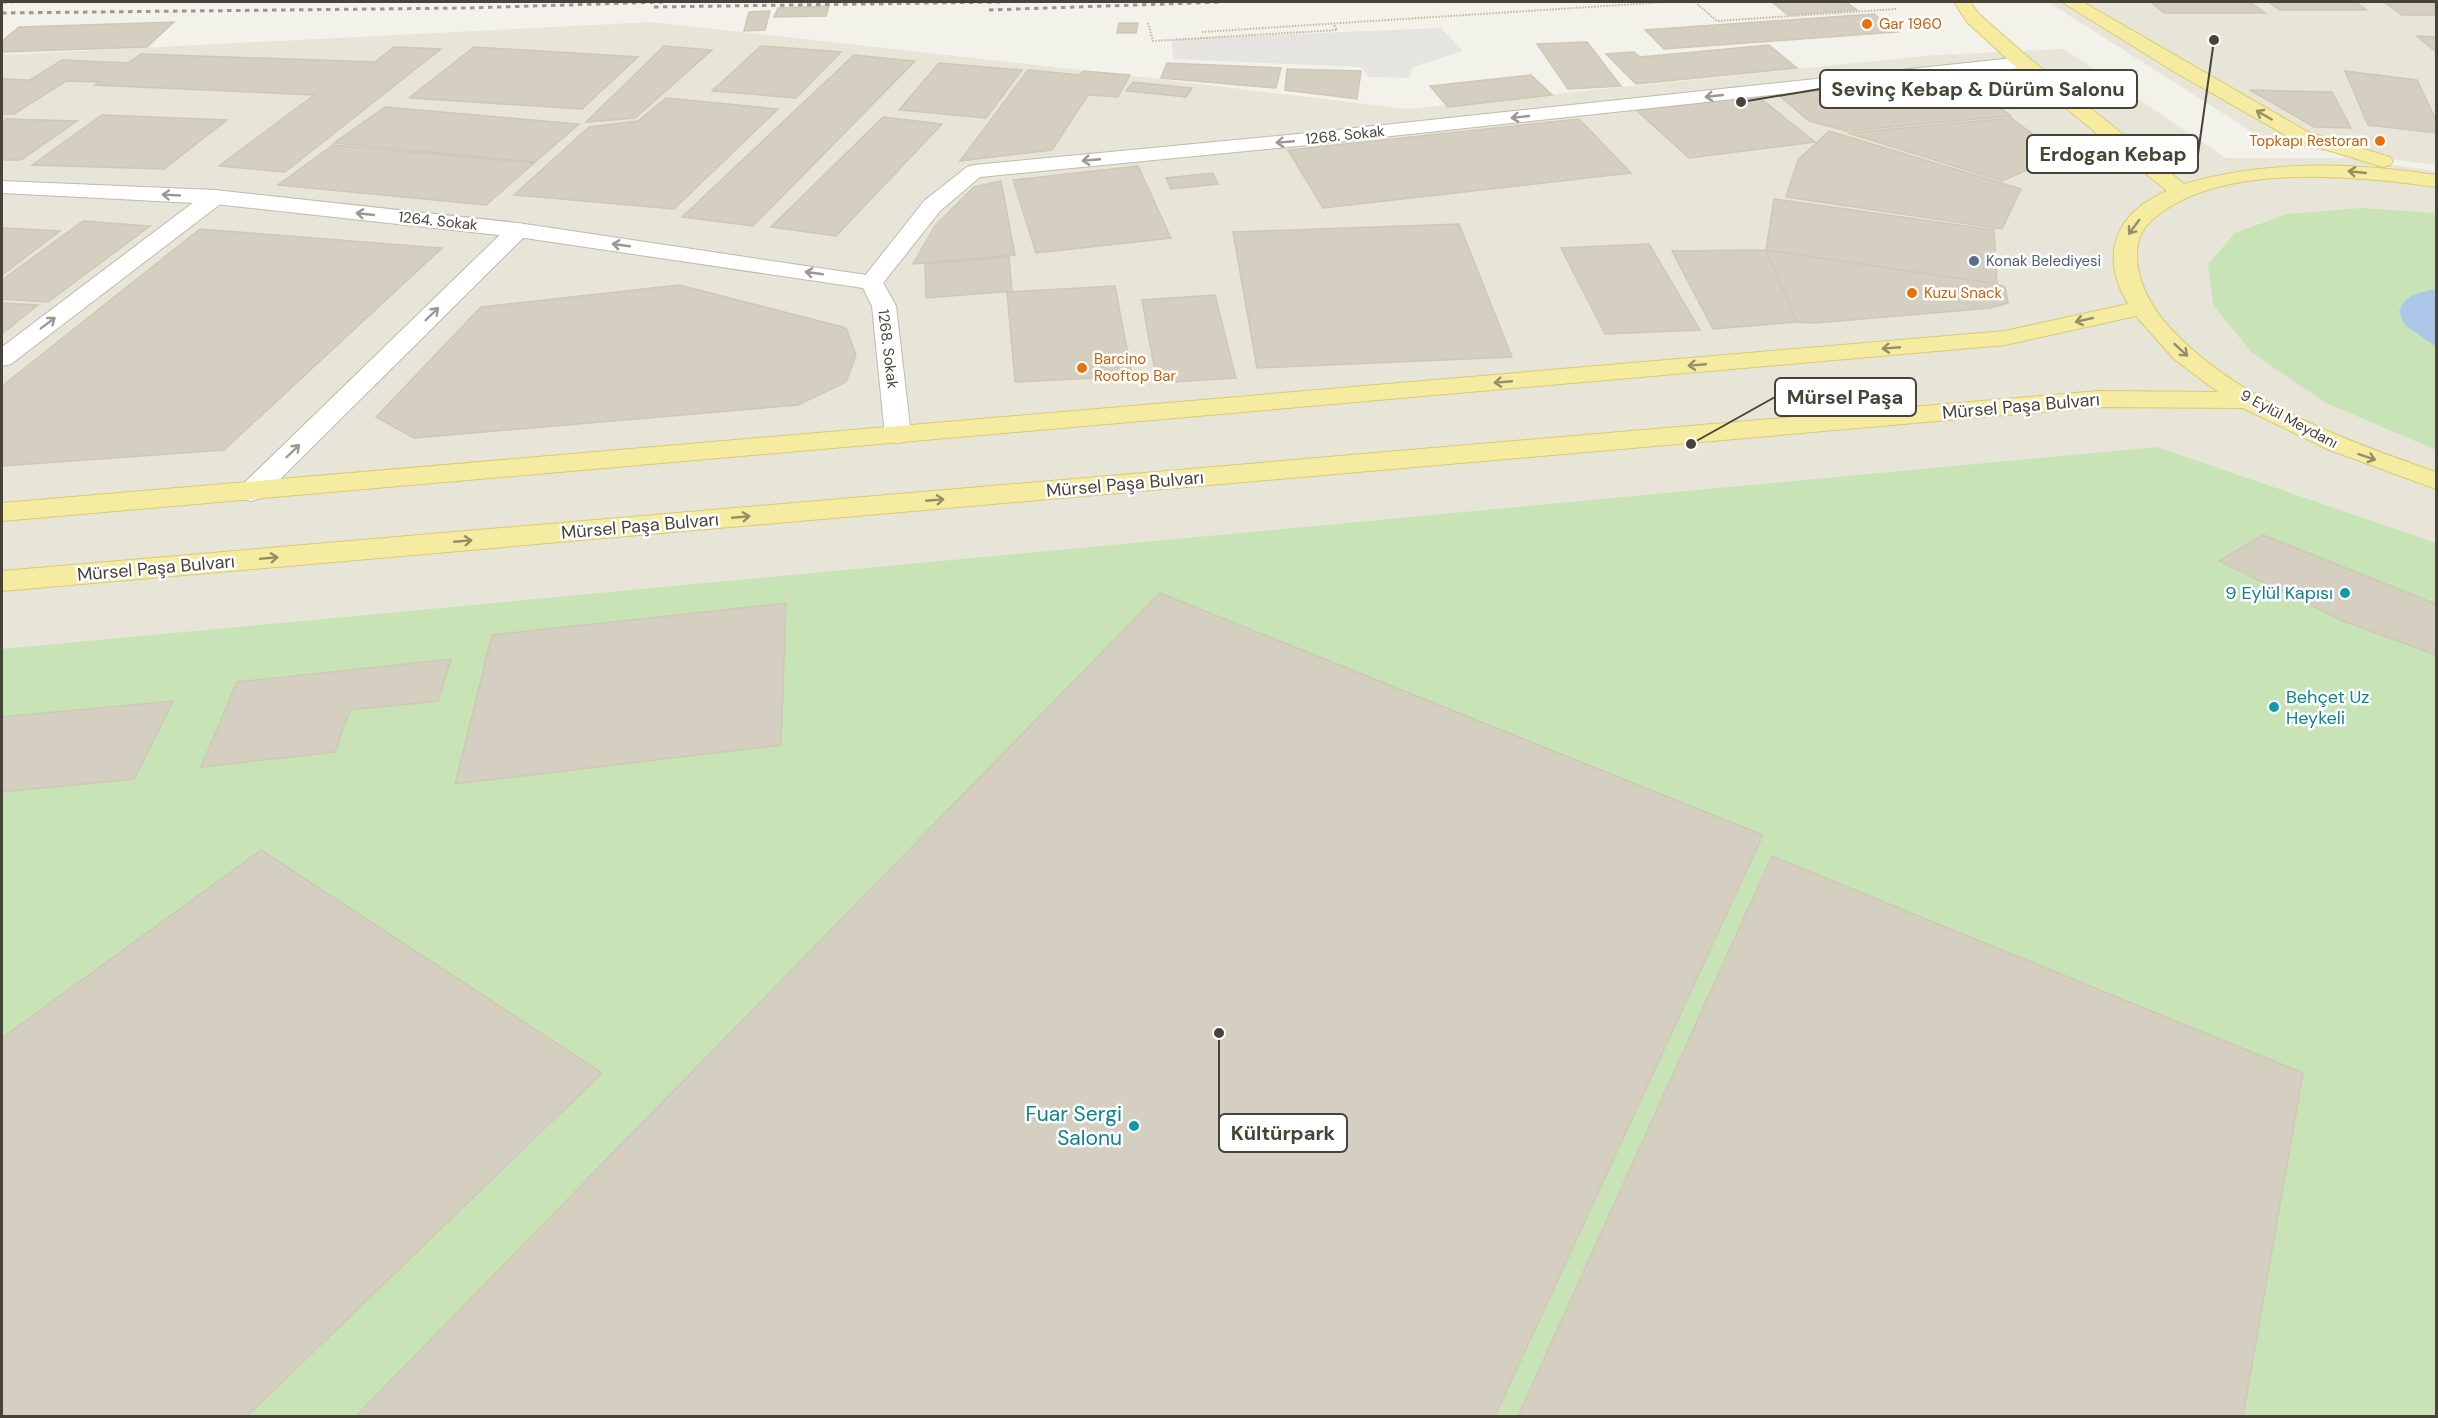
<svg xmlns="http://www.w3.org/2000/svg" width="2438" height="1418" viewBox="0 0 2438 1418" font-family="'DM Sans',sans-serif">
  <rect width="100%" height="100%" fill="#f3f2ea"/>
  <path fill="#e7e5d8" d="M2048 2H2436V165L2271 144Z
    M653 22 1142 77 1408 109 1935 55 2064 49 2226 158H2345L2436 171V1416H2V55Z"/>
  <path fill="#c8e4b6" d="M2361 208 2436 213V450L2326 403 2252 353 2213 305 2208 264 2235 233 2287 214Z
    M2157 447 2436 543V1416H2V649Z"/>
  <path fill="#e5e4e1" d="M1441 28 1463 51 1413 67 1409 78 1369 77 1361 67 1173 59 1172 39Z"/>
  <path fill="#acc6ea" d="M2430 290H2436V347L2405 325 2399 312C2404 296 2415 294 2430 290Z"/>
  <path fill="#d4cfc0" stroke="#cec8b4" stroke-width="1.5" d="M1772 2H1846L1857 10 1788 15Z
    M2151 2H2250L2265 13H2164Z
    M2269 2H2355L2367 10H2280Z
    M2384 2H2436V15H2402Z
    M829 6 826 16 774 17 778 8Z
    M770 11 765 30 744 31 749 12Z
    M1874 14 1898 32 1664 49 1645 30Z
    M174 22 147 47 2 52V41L19 27Z
    M1119 23H1138L1136 33H1117Z
    M2417 36 2436 37V52Z
    M1587 42 1621 86 1568 89 1537 44Z
    M1769 45 1797 68 1636 84 1606 54 1634 52 1640 57Z
    M664 46 712 50 635 118 586 122Z
    M761 46 841 52 796 98 712 91Z
    M394 47 441 49 285 172 219 166 314 95 95 85 100 82 66 81 14 114H2V79L30 80 62 60 128 63 141 54 375 62Z
    M474 47 638 57 582 109 409 98Z
    M854 55 915 61 753 226 682 217Z
    M939 63 1022 70 986 118 899 110Z
    M1167 63 1281 68 1276 88 1161 78Z
    M1287 69 1361 71 1357 99 1285 90Z
    M1028 70 1080 75 1083 71 1130 75 1118 97 1088 95 1052 150 960 161Z
    M2345 71 2417 80 2436 120V133L2368 125Z
    M1531 75 1552 95 1448 107 1430 86Z
    M1943 80 1971 85 2011 116 1847 131 1809 121 1779 95Z
    M1133 82 1192 88 1186 97 1126 91Z
    M2250 90 2332 92 2351 128 2314 127Z
    M1755 94 1815 142 1689 158 1634 108Z
    M666 98 778 109 674 209 514 195 589 127 638 121Z
    M385 107 579 124 535 162 334 143Z
    M102 115 227 120 164 169 32 165Z
    M883 117 942 124 836 236 771 227Z
    M2011 118 2061 155 2002 181 1848 133Z
    M6 119 77 121 21 160H2V122Z
    M1579 119 1631 173 1323 208 1288 150Z
    M1829 131 2021 189 2002 229 1786 197 1798 160Z
    M333 145 534 163 486 205 278 185Z
    M1138 166 1171 238 1036 253 1013 180Z
    M1213 173 1218 184 1171 189 1166 178Z
    M1001 181 1015 255 913 264 935 226 974 187Z
    M1774 199 1994 230 1997 284 1766 250Z
    M83 221 150 226 48 302 2 299V280Z
    M1459 224 1512 357 1257 368 1233 232Z
    M2 228 60 231 2 275Z
    M200 229 442 248 224 450 2 466V386Z
    M1649 244 1700 330 1605 334 1561 248Z
    M1766 250 1797 322 1713 329 1672 251Z
    M1766 250 1997 284 2005 287 2008 303 1991 308 1815 323 1797 322Z
    M1009 257 1012 291 926 298 925 264Z
    M679 285 846 328 856 355 846 382 798 405 414 438 376 417 481 307Z
    M1115 286 1132 376 1015 382 1007 292Z
    M1215 295 1236 378 1157 383 1142 300Z
    M2 303 38 305 2 334Z
    M2263 535 2436 604V655L2343 621 2219 561Z
    M1160 593 1763 835 1495 1416H356Z
    M786 603 781 745 455 784 492 635Z
    M451 659 438 701 350 710 335 752 201 767 237 682Z
    M173 701 134 779 2 792V717Z
    M261 850 602 1073 247 1416H2V1038Z
    M1772 856 2303 1073 2243 1416H1518Z"/>
  <g fill="none" stroke-linecap="round" stroke-linejoin="round">
    <defs>
      <path id="minor" d="M2023 57 2030 59 2032 63 2030 67 1308 145 980 177 940 211 880 287 872 289 864 287 860 282 924 201 967 167 974 165 1308 133Z
        M215 190 223 192 226 197 223 202 11 364 2 366V347L207 192Z
        M518 223 526 225 529 230 526 235 261 498 251 501 241 498 237 492 241 486 510 225Z"/>
      <path id="tertiary" d="M2 181 215 190 518 223 880 277 896 306 911 435 908 441 898 443 888 441 885 435 872 306 863 288 518 237 215 204 2 193Z"/>
      <path id="primary" d="M1954 2H1970L1979 14 2030 59 2184 184C2268 160 2351 162 2436 175V187C2357 176 2230 163 2162 212 2147 223 2138 233 2137 252 2136 282 2152 308 2171 329 2240 402 2344 440 2436 472V489L2327 449 2243 408 2098 407 2 591V571L2098 391 2218 392 2174 359 2136 316 2005 345 2 521V503L2005 331 2128 304C2099 255 2115 213 2167 191L2016 67 1967 22Z
        M2062 2H2083L2308 132 2390 157 2393 161 2390 165 2383 167 2294 140 2173 71Z"/>
    </defs>
    <use href="#minor" stroke="#bebbad" stroke-width="2"/>
    <use href="#tertiary" stroke="#bebbad" stroke-width="2"/>
    <use href="#primary" stroke="#d9cb72" stroke-width="2"/>
    <path stroke="#bfb9a0" stroke-width="2" stroke-dasharray="1.5 1.5" stroke-linecap="butt" d="M1695 2 1717 21 1896 9
      M1148 23 1153 41 1337 30 1334 25
      M1202 32 1667 2"/>
    <use href="#minor" fill="#fff" fill-rule="evenodd"/>
    <use href="#tertiary" fill="#fff" fill-rule="evenodd"/>
    <use href="#primary" fill="#f5eba1" fill-rule="evenodd"/>
    <path stroke="#989898" stroke-width="3" stroke-dasharray="4.5 4.5" stroke-linecap="butt" d="M2 2H12
      M654 7 1002 2
      M989 10 1223 2
      M2 13 467 8 663 2"/>
  </g>
  <defs><path id="oneway-shaft" d="M-6 0H5M1.5-3L5.5 0L1.5 3" fill="none" stroke-width="1.6" stroke-linecap="round" stroke-linejoin="round" transform="scale(1.5)"/></defs>
  <g stroke="#9a9892">
    <use href="#oneway-shaft" transform="translate(1714 96) rotate(174)"/>
    <use href="#oneway-shaft" transform="translate(1520 117) rotate(174)"/>
    <use href="#oneway-shaft" transform="translate(1285 142) rotate(175)"/>
    <use href="#oneway-shaft" transform="translate(1091 160) rotate(175)"/>
    <use href="#oneway-shaft" transform="translate(171 195) rotate(-177)"/>
    <use href="#oneway-shaft" transform="translate(365 214) rotate(-174)"/>
    <use href="#oneway-shaft" transform="translate(621 245) rotate(-172)"/>
    <use href="#oneway-shaft" transform="translate(814 273) rotate(-172)"/>
    <use href="#oneway-shaft" transform="translate(432 314) rotate(-44)"/>
    <use href="#oneway-shaft" transform="translate(48 323) rotate(-37)"/>
    <use href="#oneway-shaft" transform="translate(293 451) rotate(-44)"/>
  </g>
  <g stroke="#958f68">
    <use href="#oneway-shaft" transform="translate(2264 115) rotate(-150)"/>
    <use href="#oneway-shaft" transform="translate(2357 172) rotate(-174)"/>
    <use href="#oneway-shaft" transform="translate(2134 227) rotate(126)"/>
    <use href="#oneway-shaft" transform="translate(2084 320) rotate(167)"/>
    <use href="#oneway-shaft" transform="translate(1891 348) rotate(175)"/>
    <use href="#oneway-shaft" transform="translate(2181 350) rotate(43)"/>
    <use href="#oneway-shaft" transform="translate(1697 365) rotate(175)"/>
    <use href="#oneway-shaft" transform="translate(1503 382) rotate(175)"/>
    <use href="#oneway-shaft" transform="translate(2367 457) rotate(19)"/>
    <use href="#oneway-shaft" transform="translate(935 500) rotate(-5)"/>
    <use href="#oneway-shaft" transform="translate(741 517) rotate(-5)"/>
    <use href="#oneway-shaft" transform="translate(463 541) rotate(-5)"/>
    <use href="#oneway-shaft" transform="translate(269 558) rotate(-5)"/>
  </g>
  <g fill="#e8710a" stroke="#fff" stroke-width="2">
    <circle cx="1867" cy="24" r="6"/>
    <circle cx="2380" cy="141" r="6"/>
    <circle cx="1912" cy="293" r="6"/>
    <circle cx="1082" cy="368" r="6"/>
  </g>
  <circle fill="#5c6f8a" stroke="#fff" stroke-width="2" cx="1974" cy="261" r="6"/>
  <g fill="#0f9aa8" stroke="#fff" stroke-width="2">
    <circle cx="2345" cy="593" r="6"/>
    <circle cx="2274" cy="707" r="6"/>
    <circle cx="1134" cy="1126" r="6"/>
  </g>
  <g text-anchor="middle" stroke-width="5" stroke-linejoin="round" paint-order="stroke">
    <g font-size="15" fill="#c56008" stroke="#fff" text-anchor="start">
      <text x="1879" y="29">Gar 1960</text>
      <text x="2368" y="146" text-anchor="end">Topkapı Restoran</text>
      <text x="1924" y="298">Kuzu Snack</text>
      <text x="1094" y="364">Barcino<tspan x="1094" dy="17">Rooftop Bar</tspan></text>
    </g>
    <g font-size="15" fill="#474339" stroke="#fff">
      <text transform="translate(1345 135) rotate(-6)" y="5">1268. Sokak</text>
      <text transform="translate(438 221) rotate(6)" y="5">1264. Sokak</text>
      <text transform="translate(888 349) rotate(83)" y="5">1268. Sokak</text>
      <text transform="translate(2289 419) rotate(28)" y="5">9 Eylül Meydanı</text>
    </g>
    <g font-size="15" fill="#4e5e75" stroke="#fff" text-anchor="start">
      <text x="1986" y="266">Konak Belediyesi</text>
    </g>
    <g font-size="18" fill="#474339" stroke="#fff">
      <text transform="translate(2021 406) rotate(-5)" y="6">Mürsel Paşa Bulvarı</text>
      <text transform="translate(1125 484) rotate(-5)" y="6">Mürsel Paşa Bulvarı</text>
      <text transform="translate(640 526) rotate(-5)" y="6">Mürsel Paşa Bulvarı</text>
      <text transform="translate(156 568) rotate(-5)" y="6">Mürsel Paşa Bulvarı</text>
    </g>
    <g font-size="18" fill="#0d838f" stroke="#fff" text-anchor="end">
      <text x="2333" y="599">9 Eylül Kapısı</text>
      <text x="2286" y="703" text-anchor="start">Behçet Uz<tspan x="2286" dy="21">Heykeli</tspan></text>
    </g>
    <g font-size="21" fill="#0d838f" stroke="#fff" text-anchor="end">
      <text x="1122" y="1121">Fuar Sergi<tspan x="1122" dy="24">Salonu</tspan></text>
    </g>
  </g>
  <path fill="none" stroke="#474339" stroke-width="2" d="M1741 102L1820 89M2214 40L2198 154M1691 444L1775 397M1219 1033L1219 1133"/>
  <g fill="#474339" stroke="#fff" stroke-width="2">
    <circle cx="1741" cy="102" r="6"/>
    <circle cx="2214" cy="40" r="6"/>
    <circle cx="1691" cy="444" r="6"/>
    <circle cx="1219" cy="1033" r="6"/>
  </g>
  <g fill="#fff" stroke="#474339" stroke-width="2">
    <rect x="1820" y="70" width="317" height="38" rx="6"/>
    <rect x="2027" y="135" width="171" height="38" rx="6"/>
    <rect x="1775" y="378" width="141" height="38" rx="6"/>
    <rect x="1219" y="1114" width="128" height="38" rx="6"/>
  </g>
  <g font-size="20" text-anchor="middle" font-weight="bold" fill="#474339">
    <text x="1978" y="96">Sevinç Kebap &amp; Dürüm Salonu</text>
    <text x="2113" y="161">Erdogan Kebap</text>
    <text x="1845" y="404">Mürsel Paşa</text>
    <text x="1283" y="1140">Kültürpark</text>
  </g>
  <rect width="2438" height="1418" fill="none" stroke="#474339" stroke-width="6"/>
</svg>
